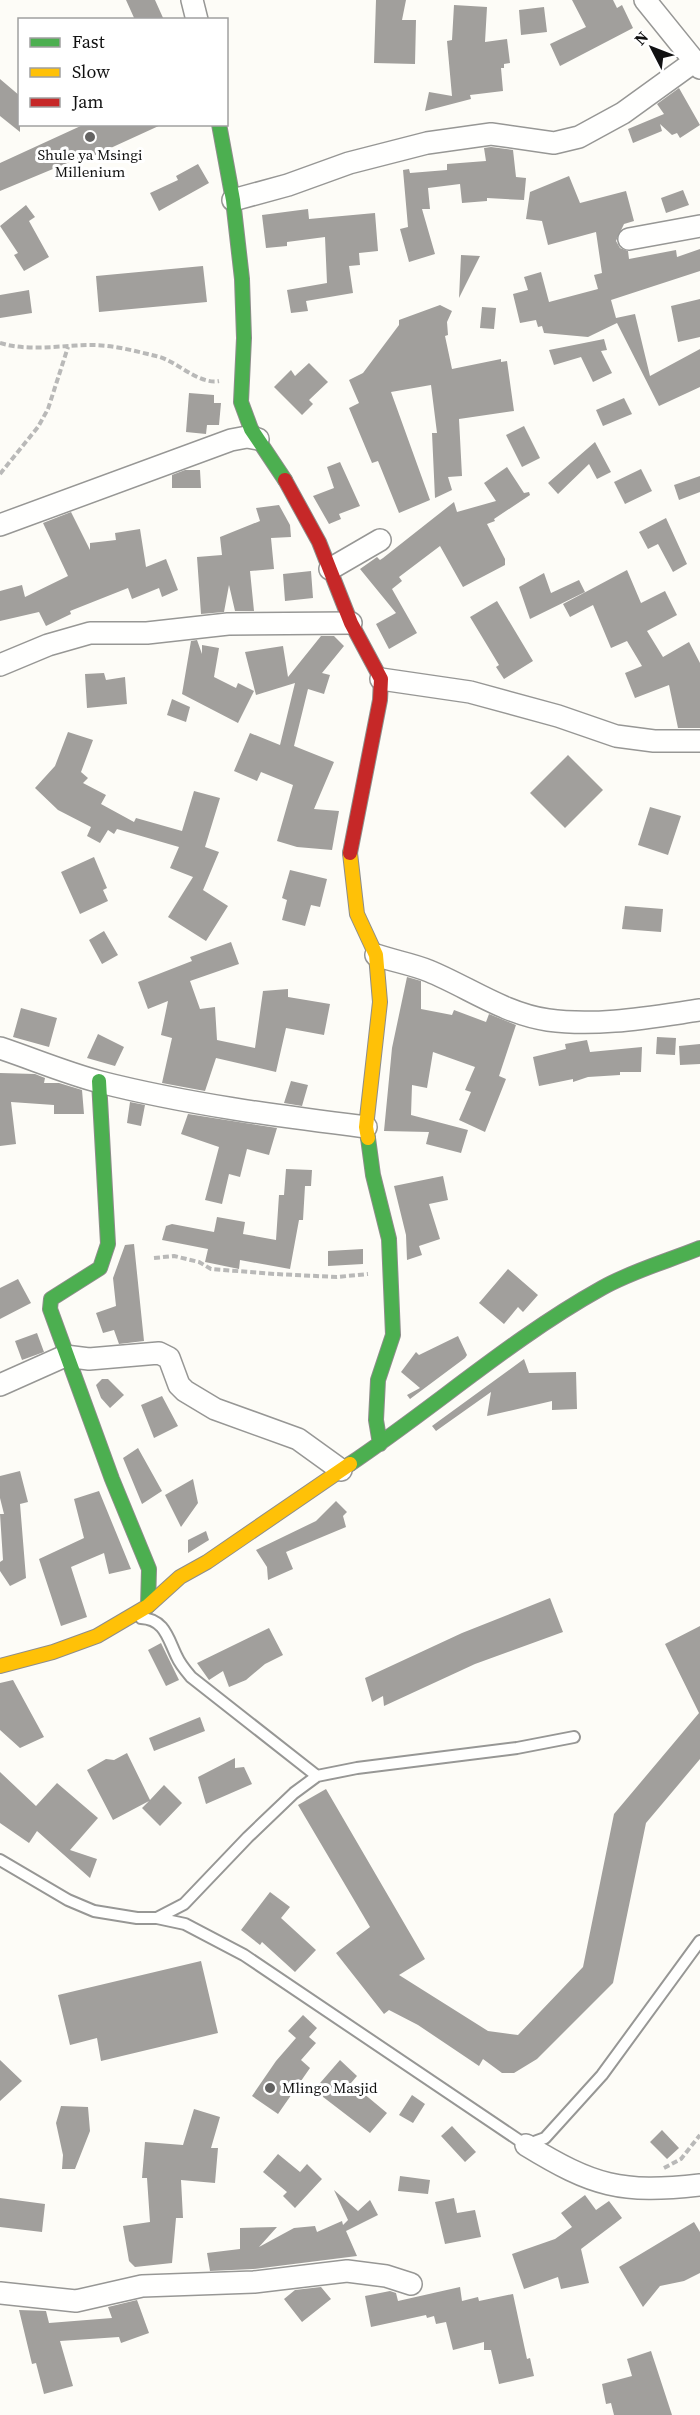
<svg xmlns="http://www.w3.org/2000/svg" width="700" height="2415" viewBox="0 0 700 2415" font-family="'Source Serif 4',serif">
  <rect width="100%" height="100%" fill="#fdfcf7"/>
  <path fill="#a19f9c" d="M126 0H155L164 20H135Z
    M376 0H406L402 20H416L415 64 374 63Z
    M572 0H613L617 8 622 5 633 28 560 66 550 44 586 27Z
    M454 5 487 7 485 42 507 39 510 63 504 64V68H501L503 91 470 95 471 99 425 111 429 92 452 96 447 41 452 40Z
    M544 7 547 32 521 35 519 10Z
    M0 79 20 96V132L0 116Z
    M679 88 700 125 680 138 677 133 672 135 660 124 662 131 633 143 628 129 664 114 657 104Z
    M85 124H163L91 157 89 154 0 191V163Z
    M491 147 513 150 516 177 526 178 524 200 487 198V201L462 203 460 184 428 188 430 209H422L435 254 409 262 400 229 408 227 403 170 409 169 410 173 447 170V164L486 161 484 148Z
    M198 164 209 183 159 211 150 193 178 180 176 176Z
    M569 176 580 203 626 191 634 221 624 224 616 241 620 248 628 251 629 259 676 250 677 257 700 249V271L611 300 616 318 635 314 650 376 700 349V387L659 406 617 323 588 337 544 333 542 326 538 327 536 320 520 323 513 294 528 290 524 277 541 272 549 302 598 289 594 275 602 273 596 232 548 245 542 221 526 219 530 192Z
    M683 190 689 205 666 213 661 198Z
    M26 205 35 217 29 221 49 257 24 271 14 255 18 253 0 226Z
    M308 209 309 219 375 213 378 251 359 253 360 265 349 266 353 293 306 301 308 311 291 313 287 290 327 283 325 237 287 242V246L266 248 262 215Z
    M461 255 480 256 459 298Z
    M203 266 207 302 99 312 96 276Z
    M29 290 32 313 0 318V295Z
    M700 299V337L678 342 671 306Z
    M440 305 452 311 447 322 448 335 445 336 452 369 501 359V362L507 361 514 411 459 419 462 476 448 477 452 490 435 498 432 433H437L431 385 391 392 430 500 399 513 378 461 372 463 349 408 359 403 349 380 363 373 399 325V320Z
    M482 307 496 308 494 329 480 328Z
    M604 339 607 350 601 351 612 373 593 382 581 357 554 365 549 350Z
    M309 363 328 382 309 400 313 404 302 415 274 387 291 370 295 376Z
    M189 393 214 395V403H221L219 425H207L206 434 186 432Z
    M624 398 632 414 603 426 596 410Z
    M524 426 540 458 522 467 506 435Z
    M595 442 611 472 597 479 589 464 558 494 548 483Z
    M340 462 360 506 339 514 341 519 329 524 313 496 334 488 327 467Z
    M507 467 524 493 529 492 530 495 494 519 495 521 487 524 505 559V565L463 587 440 546 399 577 402 581 392 589 417 633 389 649 376 624 396 613 360 569 377 557 380 560 383 558 454 502 457 512 496 501 484 483Z
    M641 469 652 491 625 504 614 482Z
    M185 470H200L201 488H172V475Z
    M700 476V492L679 500 674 485Z
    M279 505 290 525 291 537 271 538 274 569 250 571 254 611H235L229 585 224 612 201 614 197 557 222 555 220 537 260 521 256 508Z
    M71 512 90 550V543L116 540 115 533 140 529 146 567 166 559 178 590 162 597 159 588 132 599 128 588 70 611 71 614 46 626 39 612 0 621V591L22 585 25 597 68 576 43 523Z
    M666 518 687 564 673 572 658 544 648 549 639 532Z
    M627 570 641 603 665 591 677 615 647 631 663 657 689 642 700 663V728H678L669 685 635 698 625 673 642 666 627 641 611 648 593 605 570 617 563 604Z
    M311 571 313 598 285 601 283 574Z
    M544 573 551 593 579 580 585 592 530 619 519 587Z
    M497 601 533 661 504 679 496 667 499 665 470 617Z
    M321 636H334L344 646 322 673 330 675 324 694 308 689 294 746 334 762 314 809 339 811 332 850 297 847 277 841 293 785 261 772 257 781 234 771 250 733 280 745 295 683 256 695 245 652 283 646 288 677Z
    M197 640 202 654V645L219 648 214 677 236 688 238 683 254 691 238 723 182 694 191 641Z
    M104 673 106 680 125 677 127 704 87 708 85 674Z
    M172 699 190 707 186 722 167 715Z
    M68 732 93 740 81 772 88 778 83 783 106 795 101 804 134 822 136 818 182 831 194 791 220 798 205 847 219 852 203 890 228 906 206 941 168 917 193 877 170 868 179 847 117 829 114 834 108 830 100 843 87 836 91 827 58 810 35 788 55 766Z
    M568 755 603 790 565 828 530 793Z
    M650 807 681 816 668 855 638 845Z
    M94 857 107 888 103 890 108 901 80 914 61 872Z
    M290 870 327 879 320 907 311 905 305 926 282 920 287 900 282 898Z
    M625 906 663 909 661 932 622 929Z
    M104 931 118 955 102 964 89 940Z
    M231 942 239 964 190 981 200 1009 215 1007 217 1040 255 1048 263 991 288 989V997L330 1004 324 1035 286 1028 276 1072 216 1058 205 1091 162 1083 172 1038 161 1035 168 1001 148 1009 138 982 192 961 190 957Z
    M407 977 421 981V1009L452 1015 454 1010 486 1022 489 1014 516 1025 499 1076 506 1079 485 1132 459 1120 471 1092 465 1090 475 1067 433 1052 427 1088 412 1085 411 1115 468 1130 461 1153 426 1144 429 1132 384 1131 392 1048Z
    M21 1008 57 1018 49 1047 13 1037Z
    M98 1034 124 1047 115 1066 87 1058Z
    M657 1037 676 1038 675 1055 656 1054Z
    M587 1040 590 1052 642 1047 641 1072H620V1075L588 1077 573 1082V1079L539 1086 533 1057 566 1049 565 1044Z
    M700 1044V1064L680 1065 679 1046Z
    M0 1073 35 1074 45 1078 44 1083H59L82 1090 84 1114H54V1105L11 1102 16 1144 0 1146Z
    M291 1081 308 1085 302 1106 284 1103Z
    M130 1102 145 1105 141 1126 127 1123Z
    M188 1114 277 1128 269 1155 247 1149 240 1177 229 1174 222 1204 205 1200 219 1147 181 1134Z
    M286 1169 312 1170 311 1186H305L303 1220H299L290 1269 240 1260 239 1269 205 1262 208 1249 162 1240 166 1226 172 1224 214 1232 217 1217 245 1222 243 1234 276 1240 279 1195H284Z
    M443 1176 448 1200 429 1204 440 1239 419 1246 422 1255 407 1260 406 1235 394 1186Z
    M134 1244 144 1341 119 1344 114 1330 103 1333 96 1313 116 1306 113 1278 125 1245Z
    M363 1249V1264L328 1266V1251Z
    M508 1269 538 1295 523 1312 518 1307 504 1324 479 1303Z
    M18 1279 31 1303 0 1319V1288Z
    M37 1333 44 1352 22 1360 15 1341Z
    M458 1336 467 1355 465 1358 410 1399 407 1395 420 1388 401 1372 416 1352 419 1355Z
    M524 1359 529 1373 576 1372 577 1409 552 1410V1401L487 1416 491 1392 436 1431 432 1426Z
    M102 1379H108L124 1395 110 1408 101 1398 96 1385Z
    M162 1396 178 1426 154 1438 141 1405Z
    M138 1448 162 1491 142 1504 123 1458Z
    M20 1471 28 1502 20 1504 26 1578 10 1586 0 1571V1562L3 1560 0 1514H4L0 1498V1476Z
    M193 1479 198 1503 181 1527 165 1495Z
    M99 1491 131 1569 109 1574 104 1553 71 1567 87 1617 61 1626 39 1559 84 1538 74 1499Z
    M336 1501 347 1512 343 1516 346 1527 286 1552 293 1569 268 1580 267 1567 256 1550 316 1521Z
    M206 1531 209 1540 188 1553V1540Z
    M550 1598 563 1632 475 1664 384 1706 383 1696 372 1702 365 1678 462 1633Z
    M700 1626V1759L646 1823 613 1983 537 2059 514 2073H502L483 2059 479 2066 418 2025 389 2010 384 2014 336 1953 370 1927 298 1805 326 1789 425 1959 399 1975 488 2031 518 2035 583 1967 614 1814 699 1713 665 1644Z
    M269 1628 283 1655 265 1664 246 1680 229 1687 223 1671 209 1680 197 1663Z
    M161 1643 179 1680 166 1686 148 1650Z
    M13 1680 44 1737 20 1748 0 1730V1683Z
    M200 1717 205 1731 154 1751 149 1738Z
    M127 1753 150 1800 164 1785 182 1803 160 1826 142 1808 149 1801 113 1820 87 1770 106 1759 114 1760Z
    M235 1758V1768L244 1767 252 1784 206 1804 198 1777Z
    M0 1772 36 1806 57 1783 98 1818 70 1850 97 1859 90 1878 37 1831 29 1843 0 1823Z
    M270 1892 290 1907 281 1918 316 1950 295 1972 262 1942 260 1945 241 1930Z
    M201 1961 218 2033 101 2061 97 2038 70 2045 58 1995Z
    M303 2015 317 2028 309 2037 316 2043 301 2060 310 2068 278 2114 252 2096 276 2061 296 2038 288 2031Z
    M0 2060 22 2081 0 2101Z
    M340 2060 357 2076 351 2083 387 2113 370 2133 314 2090Z
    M412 2095 425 2104 413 2123 399 2115Z
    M61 2106 88 2107 90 2131 75 2169H62L63 2155 56 2123Z
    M194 2109 220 2117 211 2148H218L215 2183 181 2180 183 2218H176L172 2263 135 2267 129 2261 123 2226 150 2222 147 2178H142L145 2142 183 2145Z
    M452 2126 476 2152 465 2162 441 2136Z
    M662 2130 679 2148 667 2159 650 2142Z
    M278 2154 300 2172 307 2164 322 2179 295 2208 283 2196 287 2192 263 2172Z
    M400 2176 430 2180 428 2194 398 2191Z
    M334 2190 358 2211 370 2200 378 2215 346 2231 357 2256 253 2269 210 2271 207 2253 240 2249V2228L277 2227 259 2247 294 2228 315 2226 317 2232 342 2221 343 2225 348 2220Z
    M585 2195 596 2210 609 2201 622 2218 581 2249 589 2283 561 2289 558 2277 524 2289 512 2254 555 2239 572 2227 561 2213Z
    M0 2198 45 2204 42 2232 0 2227Z
    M454 2198 457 2213 475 2210 481 2237 445 2244 435 2202Z
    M694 2222 700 2232V2273L684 2281 660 2286 643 2307 619 2267Z
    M321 2287 331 2299 302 2322 284 2299 295 2290Z
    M460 2287 462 2301 478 2297 479 2301 513 2294 527 2359 530 2358 534 2376 499 2384 491 2350H484V2342L453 2350 446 2322 436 2324 434 2316 427 2318 426 2315 371 2327 365 2296 390 2291 396 2293 398 2301Z
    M137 2300 149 2333 121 2343 119 2337 60 2341 73 2386 44 2394 36 2363 32 2364 19 2310 46 2311 49 2323 112 2318 108 2307Z
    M651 2351 672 2415H614L611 2403 606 2404 602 2384 632 2376 627 2359Z"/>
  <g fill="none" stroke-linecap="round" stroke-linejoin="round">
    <defs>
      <path id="lane" d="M141 1618C165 1619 168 1639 177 1657 180 1664 186 1671 191 1677L317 1776
        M0 1860 68 1900 94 1911 137 1918H157L184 1904 248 1837 294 1793 317 1776 357 1768 517 1748 574 1737
        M157 1918 185 1924 244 1955 526 2145 545 2138 602 2075 700 1941"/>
      <path id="street" d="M192 0 197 20
        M645 0 700 68
        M233 200 288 185 349 163 427 143 491 134 554 143 579 137 623 113 695 61
        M629 239 700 226
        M0 525 231 440 247 437 258 439
        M330 569 380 540
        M0 665 48 645 90 633H147L228 624 351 623
        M381 679 470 692 558 716 616 736 654 741H700
        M376 955C393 961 412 964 429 971 468 987 505 1014 548 1020 598 1027 651 1017 700 1010
        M0 1048C33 1059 66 1073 100 1082 187 1104 277 1116 366 1127
        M0 1385 65 1356 89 1359 159 1353 169 1358 179 1385 185 1391 215 1409 298 1439 341 1470
        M526 2145C593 2186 621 2194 700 2185
        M0 2293 76 2301 142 2286 254 2282 347 2271 386 2276 411 2284"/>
      <path id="fast" d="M219 124 233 200 242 279 244 338 241 402 251 429 285 480
        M99 1081 108 1244 100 1268 51 1299 50 1309 112 1479 149 1569 148 1606
        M368 1138 373 1175 389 1239 393 1335 378 1380 376 1420 380 1444
        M350 1464C435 1407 512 1338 602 1288 632 1271 668 1261 700 1248"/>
      <path id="slow" d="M350 853 357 914 376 955 380 1002 366 1127 368 1138
        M0 1666 53 1652 97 1636 148 1606 180 1577 207 1562 350 1464"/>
      <path id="jam" d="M285 480 319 542 351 623 381 679 380 700 350 853"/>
    </defs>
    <use href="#lane" stroke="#979795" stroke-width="14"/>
    <use href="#street" stroke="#979795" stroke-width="24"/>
    <use href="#fast" stroke="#8e8d8b" stroke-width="16"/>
    <use href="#slow" stroke="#8e8d8b" stroke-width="16"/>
    <use href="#jam" stroke="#8e8d8b" stroke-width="16"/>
    <path stroke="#b9b9b8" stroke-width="4" stroke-dasharray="6 3" stroke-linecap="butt" d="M0 343C30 352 61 345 92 345 113 345 135 351 156 356 176 360 198 385 219 381
      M0 474 38 427 48 409 68 347
      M154 1258 174 1256 199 1262 211 1269 275 1274 337 1277 368 1274
      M664 2168 681 2159 700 2135"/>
    <use href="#lane" stroke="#fffffe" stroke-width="10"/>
    <use href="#street" stroke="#fffffe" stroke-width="21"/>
    <use href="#fast" stroke="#4caf50" stroke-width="14"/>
    <use href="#slow" stroke="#ffc107" stroke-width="14"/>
    <use href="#jam" stroke="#c62828" stroke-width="14"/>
  </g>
  <g fill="#646362" stroke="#fff" stroke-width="2">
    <circle cx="90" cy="137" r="6"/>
    <circle cx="270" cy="2088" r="6"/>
  </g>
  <g text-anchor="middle" stroke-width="6" stroke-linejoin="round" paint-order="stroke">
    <g font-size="15" fill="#111" stroke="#fff">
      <text x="90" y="160">Shule ya Msingi<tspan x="90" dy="17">Millenium</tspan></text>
      <text x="282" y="2093" text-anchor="start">Mlingo Masjid</text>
    </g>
  </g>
  <rect x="18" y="18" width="210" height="108" fill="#ffffff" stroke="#a0a0a0" stroke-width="1.5"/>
  <rect x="30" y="38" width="30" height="9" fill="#4caf50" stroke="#a0a0a0" stroke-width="1.5"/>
  <text x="72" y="48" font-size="18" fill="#111111">Fast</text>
  <rect x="30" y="68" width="30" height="9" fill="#ffc107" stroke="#a0a0a0" stroke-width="1.5"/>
  <text x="72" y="78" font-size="18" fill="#111111">Slow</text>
  <rect x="30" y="98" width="30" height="9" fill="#c62828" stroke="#a0a0a0" stroke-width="1.5"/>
  <text x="72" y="108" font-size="18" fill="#111111">Jam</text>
  <g transform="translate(652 48) rotate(312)" stroke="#ffffff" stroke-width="4.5" paint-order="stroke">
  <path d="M0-4.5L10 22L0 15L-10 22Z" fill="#111111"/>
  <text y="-9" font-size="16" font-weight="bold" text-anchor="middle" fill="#111111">N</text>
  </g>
</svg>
